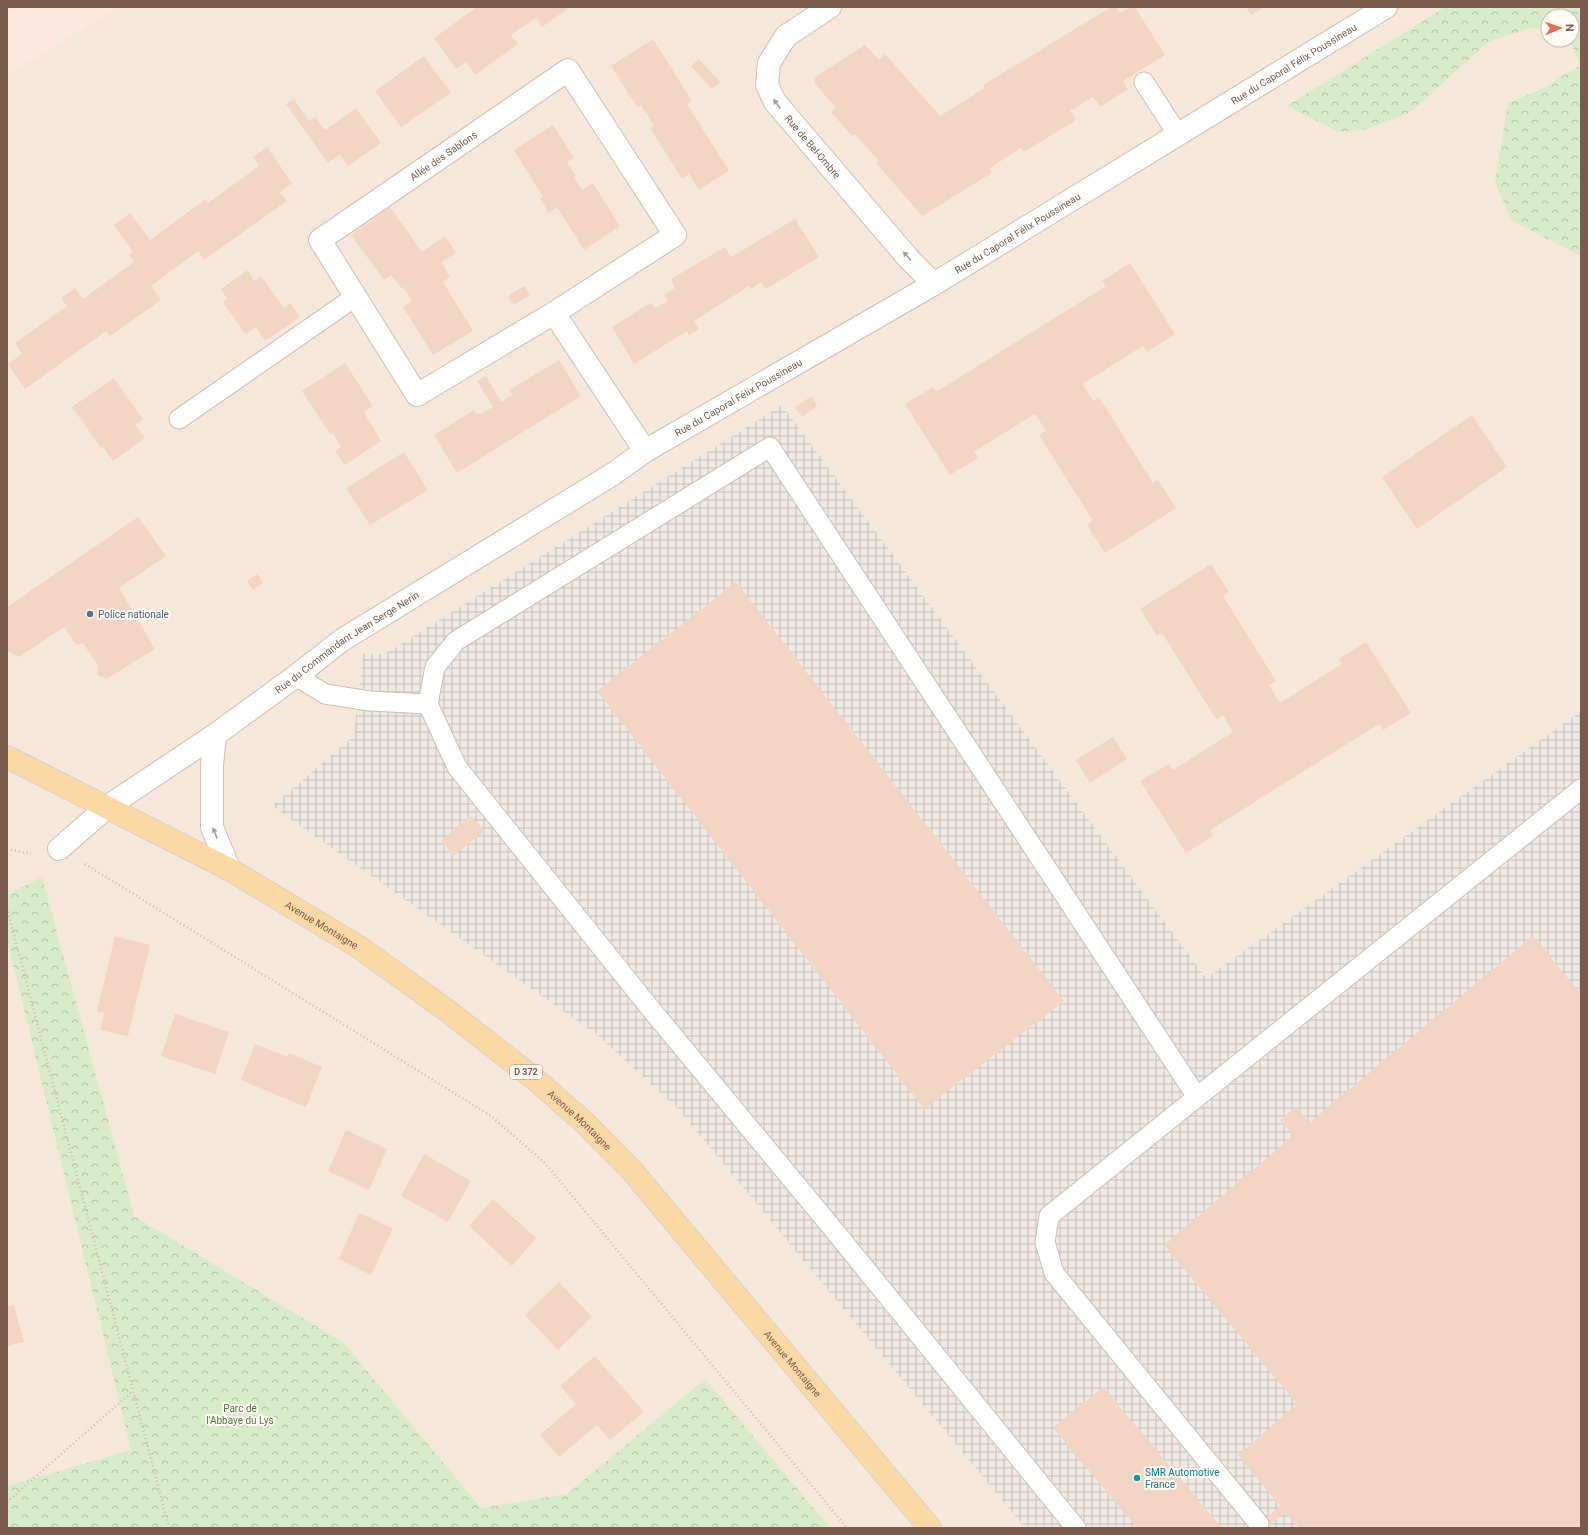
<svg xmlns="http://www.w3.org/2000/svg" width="1588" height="1535" viewBox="0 0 1588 1535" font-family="Roboto,sans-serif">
  <defs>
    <pattern id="industrial-grid" width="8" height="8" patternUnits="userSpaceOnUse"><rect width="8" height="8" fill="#efe9e4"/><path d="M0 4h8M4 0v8" fill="none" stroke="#c7c0bb"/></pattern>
    <pattern id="forest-crowns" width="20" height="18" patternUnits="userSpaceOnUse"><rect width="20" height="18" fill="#d8ecc9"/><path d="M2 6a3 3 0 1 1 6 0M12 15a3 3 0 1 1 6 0" fill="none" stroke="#b4c2a5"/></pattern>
  </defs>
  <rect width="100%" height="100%" fill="#fdf6ec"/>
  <path fill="#f5e8da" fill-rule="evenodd" d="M118 7H1581V711L1206 978 782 405 385 654 363 653 354 736 272 806 597 1035 677 1108 1025 1528H7V74ZM1548 16H1572V40H1548Z"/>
  <path fill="#fde8e0" d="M7 7H118L7 74Z"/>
  <path fill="url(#industrial-grid)" d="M782 405 1206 978 1581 711V1528H1025L677 1108 597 1035 272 806 354 736 363 653 385 654Z"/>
  <path fill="url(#forest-crowns)" d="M1445 7H1581V256L1512 221 1495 183 1508 103 1542 89 1580 65 1570 40H1572V16H1548V30L1531 28 1488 42 1411 112 1368 129 1339 132 1287 106Z
    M42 877 134 1216 344 1343 481 1508 567 1494 705 1379 830 1528H7V1486L131 1450 7 939V895Z"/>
  <path fill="#f3d5c3" d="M477 7H570L542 27 536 18 524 26 511 35 518 44 475 75 466 62 456 69 434 38Z
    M1111 7H1116L1120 13 1131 7H1135L1165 55 1123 81 1128 89 1100 107 1093 97 1070 111 1076 120 1024 152 1021 148 990 168 992 173 922 216 876 163 879 161 855 134 852 136 831 112 836 108 815 84V77L865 45 879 60 885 54 940 116 985 88 983 85Z
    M1246 7H1264L1251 15Z
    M653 39 692 101 687 104 729 171 699 190 689 174 682 179 650 128 654 126 641 105 637 107 611 66Z
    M424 56 451 93 401 127 375 91Z
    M699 59 720 82 712 89 691 66Z
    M294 99 309 121 315 117 325 130 356 108 381 143 348 166 340 154 328 163 286 104Z
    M553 125 574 158 567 162 576 176 574 177 582 190 593 183 620 226 584 250 557 207 549 213 540 199 543 197 514 150Z
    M267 147 292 183 280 192 287 201 204 260 198 251 151 286 161 300 110 336 106 331 25 389 8 364 22 354 15 343 67 306 61 298 75 288 83 299 134 262 129 255 133 252 114 225 130 213 150 240 206 199 208 203 259 166 253 157Z
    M390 207 422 252 445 236 456 253 441 262 450 277 443 282 473 331 433 355 403 307 412 301 403 287 401 288 391 275 384 280 351 235Z
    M795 219 819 257 766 289 761 282 751 289 749 286 694 321 699 329 689 335 687 331 634 364 612 327 651 303 655 308 668 301 664 295 675 288 671 279 725 247 731 257Z
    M1130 263 1175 334 1147 352 1143 346 1082 384 1093 401 1099 397 1153 483 1158 480 1176 508 1105 553 1087 525 1093 521 1039 435 1046 431 1035 414 974 452 978 458 950 475 905 404 933 387 936 392 1106 286 1102 281Z
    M248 270 254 281 261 276 284 308 290 303 300 317 265 341 256 327 245 334 223 302 227 299 221 289Z
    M524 286 530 295 514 305 508 296Z
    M559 360 581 396 457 473 434 435 474 410 476 414H480L493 407 477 381 486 376 501 402 513 395 509 390Z
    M345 363 373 406 364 412 381 441 345 465 335 451 341 447 332 432 330 434 302 391Z
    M114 378 143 419 135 425 145 438 113 461 103 447 101 448 72 407Z
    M812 396 817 406 802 417 795 407Z
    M1472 415 1507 467 1417 529 1382 477Z
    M404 452 428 490 370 525 346 488Z
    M138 517 166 556 119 588 155 649 107 679 98 675 97 671 98 666 83 643 78 645 74 642 64 627 19 657 7 651V607Z
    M1211 564 1229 592 1223 596 1276 681 1269 685 1280 703 1342 664 1339 659 1366 642 1411 713 1383 730 1379 724 1210 830 1213 836 1186 853 1140 781 1169 764 1173 770 1233 732 1223 715 1216 719 1162 633 1157 636 1140 609Z
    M257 574 263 583 253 590 247 581Z
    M736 582 1064 1001 924 1109 597 691Z
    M1113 737 1127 759 1090 783 1076 760Z
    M471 816 485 831 453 856 441 841Z
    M115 936 150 945 128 1036 100 1030 104 1013 97 1011Z
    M1533 936 1581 994V1528H1299L1285 1512 1266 1528H1254L1280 1506 1238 1455 1297 1404 1164 1245 1293 1136 1280 1120 1296 1107 1309 1123Z
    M175 1014 229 1032 215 1074 161 1056Z
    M255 1044 287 1057 289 1053 322 1067 306 1107 241 1080Z
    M346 1130 387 1149 369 1190 328 1171Z
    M424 1154 471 1181 448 1222 401 1196Z
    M493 1199 536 1238 512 1266 469 1226Z
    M359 1213 393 1228 371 1275 339 1259Z
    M559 1282 592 1317 558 1350 525 1315Z
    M14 1305 24 1342 7 1346V1307Z
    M595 1356 644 1412 610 1440 597 1425 559 1457 540 1435 576 1404 560 1386Z
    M1103 1387 1222 1528H1137L1053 1428Z"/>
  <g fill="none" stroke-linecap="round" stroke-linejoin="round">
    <defs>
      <path id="lane" d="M1144 82 1178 135
        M179 419 355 297
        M296 676 325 694 370 701 428 704 457 767 650 1008 833 1229 1076 1528
        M428 704 435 667 456 641 770 447 1197 1097
        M1259 1524 1054 1273 1045 1242 1049 1216 1581 789"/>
      <g id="street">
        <path id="s1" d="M830 7 786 36 769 63 767 85 775 102 909 259 934 284"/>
        <path id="s2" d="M554 313 417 395 320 240 568 70 675 235 554 313 645 451"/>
        <path id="s3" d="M59 849 107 807 215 735 296 676 342 640 613 474 645 451 934 284 1386 7"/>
      </g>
      <path id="secondary" d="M215 735 212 765V827L229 869"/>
      <g id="primary">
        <path id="s4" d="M7 757 229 869 359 947 449 1012 535 1079 586 1124 633 1172 930 1528"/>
      </g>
    </defs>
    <use href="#lane" stroke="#d1beb0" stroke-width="21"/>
    <use href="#street" stroke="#d1beb0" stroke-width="24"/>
    <use href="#secondary" stroke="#d6c0b0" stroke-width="24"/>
    <use href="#primary" stroke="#dad1cd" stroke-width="24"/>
    <path stroke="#d9b8a5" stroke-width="2.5" stroke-dasharray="1 3" stroke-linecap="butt" d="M7 849 31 854
      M85 864 491 1116 545 1163 847 1528
      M7 908 169 1528
      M7 1502 133 1391"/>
    <use href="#lane" stroke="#fff" stroke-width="19"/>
    <use href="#street" stroke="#fff" stroke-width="22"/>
    <use href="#secondary" stroke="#fff" stroke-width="22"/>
    <use href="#primary" stroke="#fbd9a5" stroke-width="22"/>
  </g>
  <defs><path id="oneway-solid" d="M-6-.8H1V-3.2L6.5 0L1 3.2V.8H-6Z"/></defs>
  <g fill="#af9d94">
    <use href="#oneway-solid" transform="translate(777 104) rotate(-126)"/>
    <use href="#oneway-solid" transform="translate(907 256) rotate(-132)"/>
    <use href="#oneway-solid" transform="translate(215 833) rotate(-111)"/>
  </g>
  <circle fill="#5c6f8a" stroke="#fffaf3" stroke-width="1.5" cx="90" cy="614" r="4"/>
  <circle fill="#0f9aa8" stroke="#fffaf3" stroke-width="1.5" cx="1137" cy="1478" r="4"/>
  <g text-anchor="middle" stroke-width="4" stroke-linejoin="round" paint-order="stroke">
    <rect fill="#fffaf3" stroke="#a28b7f" stroke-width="1" x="510" y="1065" width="32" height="14" rx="3"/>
    <g font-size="9" font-weight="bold" fill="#7a5c4d">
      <text x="526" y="1075">D 372</text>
    </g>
    <g font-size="10" fill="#7a5c4d" stroke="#fffaf3">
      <text dy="4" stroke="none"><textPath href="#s3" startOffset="1465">Rue du Caporal Félix Poussineau</textPath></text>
      <text dy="4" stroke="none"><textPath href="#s1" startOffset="184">Rue de Bel-Ombre</textPath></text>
      <text dy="4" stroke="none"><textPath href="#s2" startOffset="492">Allée des Sablons</textPath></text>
      <text dy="4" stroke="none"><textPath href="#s3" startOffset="1141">Rue du Caporal Félix Poussineau</textPath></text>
      <text dy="4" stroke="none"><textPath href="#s3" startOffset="817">Rue du Caporal Félix Poussineau</textPath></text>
      <text dy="4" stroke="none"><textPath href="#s3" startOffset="355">Rue du Commandant Jean Serge Nerin</textPath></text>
      <text dy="4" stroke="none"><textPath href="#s4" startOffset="357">Avenue Montaigne</textPath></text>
      <text dy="4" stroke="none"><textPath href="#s4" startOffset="681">Avenue Montaigne</textPath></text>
      <text dy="4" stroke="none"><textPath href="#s4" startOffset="1005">Avenue Montaigne</textPath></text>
    </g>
    <g font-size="10" fill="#4e5e75" stroke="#fffaf3" text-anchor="start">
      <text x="98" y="618">Police nationale</text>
    </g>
    <g font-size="10" fill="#537a41" stroke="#fffaf3">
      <text x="240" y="1412">Parc de<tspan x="240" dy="12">l'Abbaye du Lys</tspan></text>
    </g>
    <g font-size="10" fill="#0d838f" stroke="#fffaf3" text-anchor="start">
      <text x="1145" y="1476">SMR Automotive<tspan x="1145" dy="12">France</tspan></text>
    </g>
  </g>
  <rect width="1588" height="1535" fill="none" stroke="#7a5c4d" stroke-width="16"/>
  <g transform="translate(1560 28) rotate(88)"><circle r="19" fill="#fffaf3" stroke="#cabbb1"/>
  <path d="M0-3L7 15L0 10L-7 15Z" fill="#e76f51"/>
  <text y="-6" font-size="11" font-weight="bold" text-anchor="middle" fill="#7a5c4d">N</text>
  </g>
</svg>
